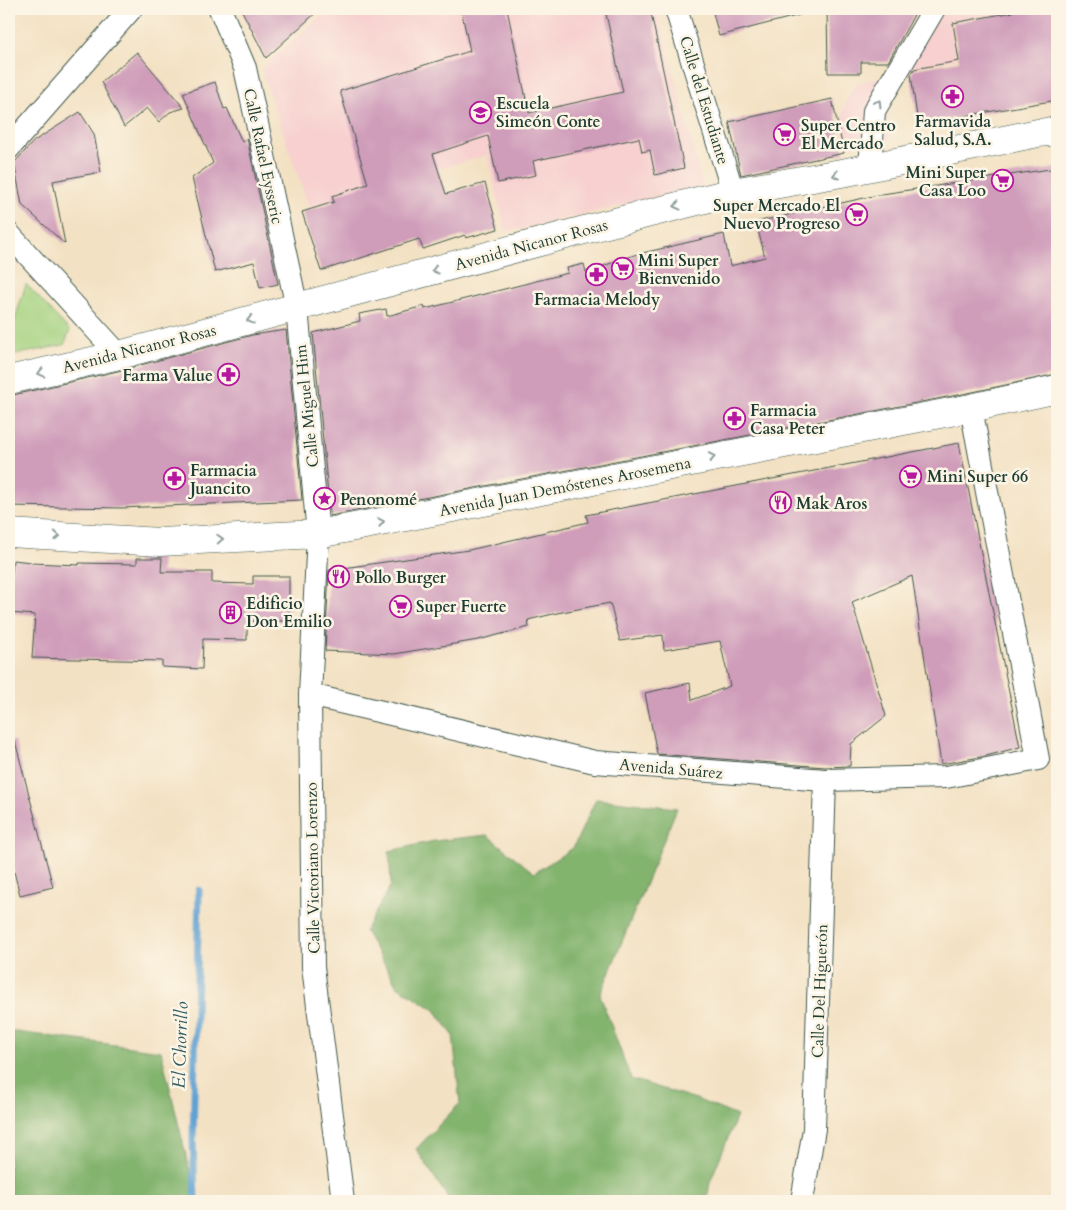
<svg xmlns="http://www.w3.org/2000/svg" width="1066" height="1210" viewBox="0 0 1066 1210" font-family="Cardo,serif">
  <rect width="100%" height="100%" fill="#fcf5e5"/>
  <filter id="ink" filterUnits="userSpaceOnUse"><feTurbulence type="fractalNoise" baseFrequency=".02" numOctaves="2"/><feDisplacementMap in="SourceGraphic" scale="10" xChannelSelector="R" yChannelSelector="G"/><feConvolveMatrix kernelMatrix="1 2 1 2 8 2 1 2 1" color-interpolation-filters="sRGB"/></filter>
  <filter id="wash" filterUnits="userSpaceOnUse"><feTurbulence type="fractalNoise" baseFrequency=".0096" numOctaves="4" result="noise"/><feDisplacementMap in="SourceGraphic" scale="20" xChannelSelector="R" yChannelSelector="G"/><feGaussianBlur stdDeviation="1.12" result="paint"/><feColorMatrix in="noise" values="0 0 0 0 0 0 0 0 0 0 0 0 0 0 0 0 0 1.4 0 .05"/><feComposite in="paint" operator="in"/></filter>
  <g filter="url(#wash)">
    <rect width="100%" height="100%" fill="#f3e1c3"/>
    <path fill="#f7d0cf" d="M328 9H657L703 187 506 232 487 155 309 207 261 69Z
      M921 9H1011V11L950 22 956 59 908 68 886 108 890 140 846 147 842 114 848 97 857 83 884 76Z"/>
    <path fill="#a4d280" stroke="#62885a" d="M26 284 70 331 64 345 9 356V338Z"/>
    <path fill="#83b46e" stroke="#517851" d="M596 799 677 808 600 995 631 1079 696 1099 737 1116 710 1182 707 1201H450L416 1149 460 1103 453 1035 435 1010 397 986 365 931 391 885 389 851 434 841 487 835 534 873 573 848Z
      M9 1031 161 1051 197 1201H9Z"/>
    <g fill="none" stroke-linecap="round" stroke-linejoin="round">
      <path stroke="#5ea1d2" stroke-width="7" d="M195 1201 193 1139 199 890"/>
    </g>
    <g id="blocks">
      <path fill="#cf9cba" d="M241 9H320L266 58Z
        M461 9H507L529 113 623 92 605 9H650L684 168 655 175 650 150 642 152 639 138 533 161 536 175 498 183 488 136 433 154 446 194 485 183 498 229 466 238 465 235 423 249 419 239 321 271 302 212 334 202 332 196 368 184 340 91 470 51Z
        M712 9H799L800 15 719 36Z
        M827 9H917L908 26 888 62H861V73H828Z
        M1012 9H1057V100L918 124 911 75 914 69 959 61 953 23 1013 12Z
        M137 52 184 108 170 112 159 122 147 108 124 127 101 82Z
        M215 82 224 109 227 108 242 142 247 138 278 284 260 288 254 262 215 272 192 178 213 163 183 93Z
        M832 99 844 153 741 175 729 122Z
        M80 112 94 134 101 172 53 181 65 244 22 205 14 163 34 141Z
        M1057 168V374L968 393 330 516 313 333 360 321 359 314 386 309 387 316 424 306 425 309 568 273 567 268 584 264 586 272 634 255 724 234 730 266 765 257 756 222 882 194Z
        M286 330 302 500 121 508 9 506V403L13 402V395L122 370 252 335Z
        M959 443 1020 747 986 756 941 764 912 576 852 602 886 716 851 744 850 766 825 767 657 754 645 693 690 683 692 700 730 686 720 641 664 650 663 635 620 641 610 603 557 613 528 620 529 627 478 640 394 654 325 651 329 570 469 550 588 522 586 515Z
        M137 558H162L161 572H212V583L253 584V576H289V621H247V640L203 639 202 669 162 667V661L32 658 35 615 9 613 13 560 31 562V563L79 565V563L137 564Z
        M9 741H15L53 887 20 895 9 852Z"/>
    </g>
  </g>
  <g filter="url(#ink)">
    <use href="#blocks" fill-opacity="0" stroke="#3f5649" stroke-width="1"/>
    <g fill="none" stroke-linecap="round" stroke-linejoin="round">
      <defs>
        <path id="minor" d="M220 9 245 68 297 308 318 534 310 695 313 967 343 1201
          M676 9 733 192
          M9 148 131 9
          M870 168 874 111 934 9
          M9 234 119 355
          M971 408 1038 759
          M310 695 595 762 825 780 946 777 1038 759
          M802 1201 814 1129 825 780"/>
        <path id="major" d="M9 380 119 355 603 225 733 192 847 172 1038 133 1057 131
          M9 533 160 542 318 534 971 408 1057 389"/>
      </defs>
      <use href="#minor" stroke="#3f5649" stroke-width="24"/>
      <use href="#major" stroke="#3f5649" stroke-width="29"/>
      <use href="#minor" stroke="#fff" stroke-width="22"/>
      <use href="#major" stroke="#fff" stroke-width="28"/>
    </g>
    <defs><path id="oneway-chevron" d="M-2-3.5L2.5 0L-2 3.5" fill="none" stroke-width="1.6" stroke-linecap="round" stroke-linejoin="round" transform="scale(1.25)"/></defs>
    <g stroke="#8f9e9a">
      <use href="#oneway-chevron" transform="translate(878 103) rotate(-59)"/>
      <use href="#oneway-chevron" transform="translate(836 175) rotate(169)"/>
      <use href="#oneway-chevron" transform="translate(677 206) rotate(166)"/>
      <use href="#oneway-chevron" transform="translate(435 270) rotate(165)"/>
      <use href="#oneway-chevron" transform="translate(250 320) rotate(165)"/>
      <use href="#oneway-chevron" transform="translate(41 373) rotate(167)"/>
      <use href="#oneway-chevron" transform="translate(712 457) rotate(-11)"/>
      <use href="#oneway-chevron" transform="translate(381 522) rotate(-11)"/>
      <use href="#oneway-chevron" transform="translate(57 536) rotate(3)"/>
      <use href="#oneway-chevron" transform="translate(220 539) rotate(-3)"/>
    </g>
  </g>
  <defs>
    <symbol id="pharmacy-ring" viewBox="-11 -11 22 22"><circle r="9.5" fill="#fcf5e5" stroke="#b5179e" stroke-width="1.5"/><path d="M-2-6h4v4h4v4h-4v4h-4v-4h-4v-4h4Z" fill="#b5179e"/></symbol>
    <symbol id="school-ring" viewBox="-11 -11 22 22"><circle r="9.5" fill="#fcf5e5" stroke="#b5179e" stroke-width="1.5"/><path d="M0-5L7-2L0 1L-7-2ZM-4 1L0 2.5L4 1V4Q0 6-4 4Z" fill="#b5179e"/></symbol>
    <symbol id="supermarket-ring" viewBox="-11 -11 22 22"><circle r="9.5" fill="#fcf5e5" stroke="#b5179e" stroke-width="1.5"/><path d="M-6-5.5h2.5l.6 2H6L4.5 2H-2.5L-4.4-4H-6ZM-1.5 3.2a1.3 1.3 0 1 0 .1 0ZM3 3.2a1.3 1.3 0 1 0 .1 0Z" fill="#b5179e"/></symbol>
    <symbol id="sight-ring" viewBox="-11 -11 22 22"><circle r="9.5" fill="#fcf5e5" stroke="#b5179e" stroke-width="1.5"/><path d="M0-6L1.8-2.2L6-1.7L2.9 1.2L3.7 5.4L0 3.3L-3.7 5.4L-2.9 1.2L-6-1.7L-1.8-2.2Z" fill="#b5179e"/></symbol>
    <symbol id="restaurant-ring" viewBox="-11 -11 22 22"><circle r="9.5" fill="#fcf5e5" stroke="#b5179e" stroke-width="1.5"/><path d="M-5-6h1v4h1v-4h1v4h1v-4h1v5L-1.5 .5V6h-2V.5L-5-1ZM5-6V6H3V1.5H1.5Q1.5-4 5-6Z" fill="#b5179e"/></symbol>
    <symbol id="building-ring" viewBox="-11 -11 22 22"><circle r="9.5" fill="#fcf5e5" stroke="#b5179e" stroke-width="1.5"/><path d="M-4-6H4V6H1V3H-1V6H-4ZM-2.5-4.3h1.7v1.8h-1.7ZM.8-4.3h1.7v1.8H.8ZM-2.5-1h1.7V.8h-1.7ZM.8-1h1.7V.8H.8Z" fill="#b5179e"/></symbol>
  </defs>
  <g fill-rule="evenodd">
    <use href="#pharmacy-ring" x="940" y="84" width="25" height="25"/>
    <use href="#school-ring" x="468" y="100" width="25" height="25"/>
    <use href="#supermarket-ring" x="772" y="122" width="25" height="25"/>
    <use href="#supermarket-ring" x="990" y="168" width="25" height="25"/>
    <use href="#supermarket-ring" x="844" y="202" width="25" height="25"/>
    <use href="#supermarket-ring" x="610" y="256" width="25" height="25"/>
    <use href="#pharmacy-ring" x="584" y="262" width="25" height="25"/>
    <use href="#pharmacy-ring" x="216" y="362" width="25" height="25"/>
    <use href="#pharmacy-ring" x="722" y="406" width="25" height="25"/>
    <use href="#supermarket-ring" x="898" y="464" width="25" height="25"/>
    <use href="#pharmacy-ring" x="162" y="466" width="25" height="25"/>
    <use href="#sight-ring" x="312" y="486" width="25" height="25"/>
    <use href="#restaurant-ring" x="768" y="490" width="25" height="25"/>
    <use href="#restaurant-ring" x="326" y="564" width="25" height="25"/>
    <use href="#supermarket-ring" x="388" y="594" width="25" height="25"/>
    <use href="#building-ring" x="218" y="600" width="25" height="25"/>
  </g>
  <g text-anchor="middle" stroke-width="5" stroke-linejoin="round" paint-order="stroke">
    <g font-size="16" fill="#1f3d34" stroke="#fcf5e5">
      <text transform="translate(705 100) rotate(73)" y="6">Calle del Estudiante</text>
      <text transform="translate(264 156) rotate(78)" y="6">Calle Rafael Eysseric</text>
      <text transform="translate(531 244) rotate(-15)" y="6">Avenida Nicanor Rosas</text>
      <text transform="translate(139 348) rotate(-14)" y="6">Avenida Nicanor Rosas</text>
      <text transform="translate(306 406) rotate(-96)" y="6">Calle Miguel Him</text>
      <text transform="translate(565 486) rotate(-11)" y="6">Avenida Juan Demóstenes Arosemena</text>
      <text transform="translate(671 768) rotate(5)" y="6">Avenida Suárez</text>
      <text transform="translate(312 868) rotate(-91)" y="6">Calle Victoriano Lorenzo</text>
      <text transform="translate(819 991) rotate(-88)" y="6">Calle Del Higuerón</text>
    </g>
    <g font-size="16" font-weight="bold" fill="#1f3d34" stroke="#fcf5e5" text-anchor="start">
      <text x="496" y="109">Escuela<tspan x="496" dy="18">Simeón Conte</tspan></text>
      <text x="953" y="127" text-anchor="middle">Farmavida<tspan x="953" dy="18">Salud, S.A.</tspan></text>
      <text x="801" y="131">Super Centro<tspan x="801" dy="18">El Mercado</tspan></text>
      <text x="986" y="178" text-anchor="end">Mini Super<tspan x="986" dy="18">Casa Loo</tspan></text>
      <text x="840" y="211" text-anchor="end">Super Mercado El<tspan x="840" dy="18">Nuevo Progreso</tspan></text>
      <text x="638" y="266">Mini Super<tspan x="638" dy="18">Bienvenido</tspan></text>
      <text x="597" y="305" text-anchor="middle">Farmacia Melody</text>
      <text x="213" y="381" text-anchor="end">Farma Value</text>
      <text x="750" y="416">Farmacia<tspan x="750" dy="18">Casa Peter</tspan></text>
      <text x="190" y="476">Farmacia<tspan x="190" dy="18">Juancito</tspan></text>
      <text x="927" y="482">Mini Super 66</text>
      <text x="340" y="505">Penonomé</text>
      <text x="796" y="509">Mak Aros</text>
      <text x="355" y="583">Pollo Burger</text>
      <text x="246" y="609">Edificio<tspan x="246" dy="18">Don Emilio</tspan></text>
      <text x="416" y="612">Super Fuerte</text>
    </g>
    <g font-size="18" font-style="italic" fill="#325b63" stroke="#fcf5e5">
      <text transform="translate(180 1045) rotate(-88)" y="6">El Chorrillo</text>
    </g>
  </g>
  <rect width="1066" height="1210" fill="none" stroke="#fcf5e5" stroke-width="30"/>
</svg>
